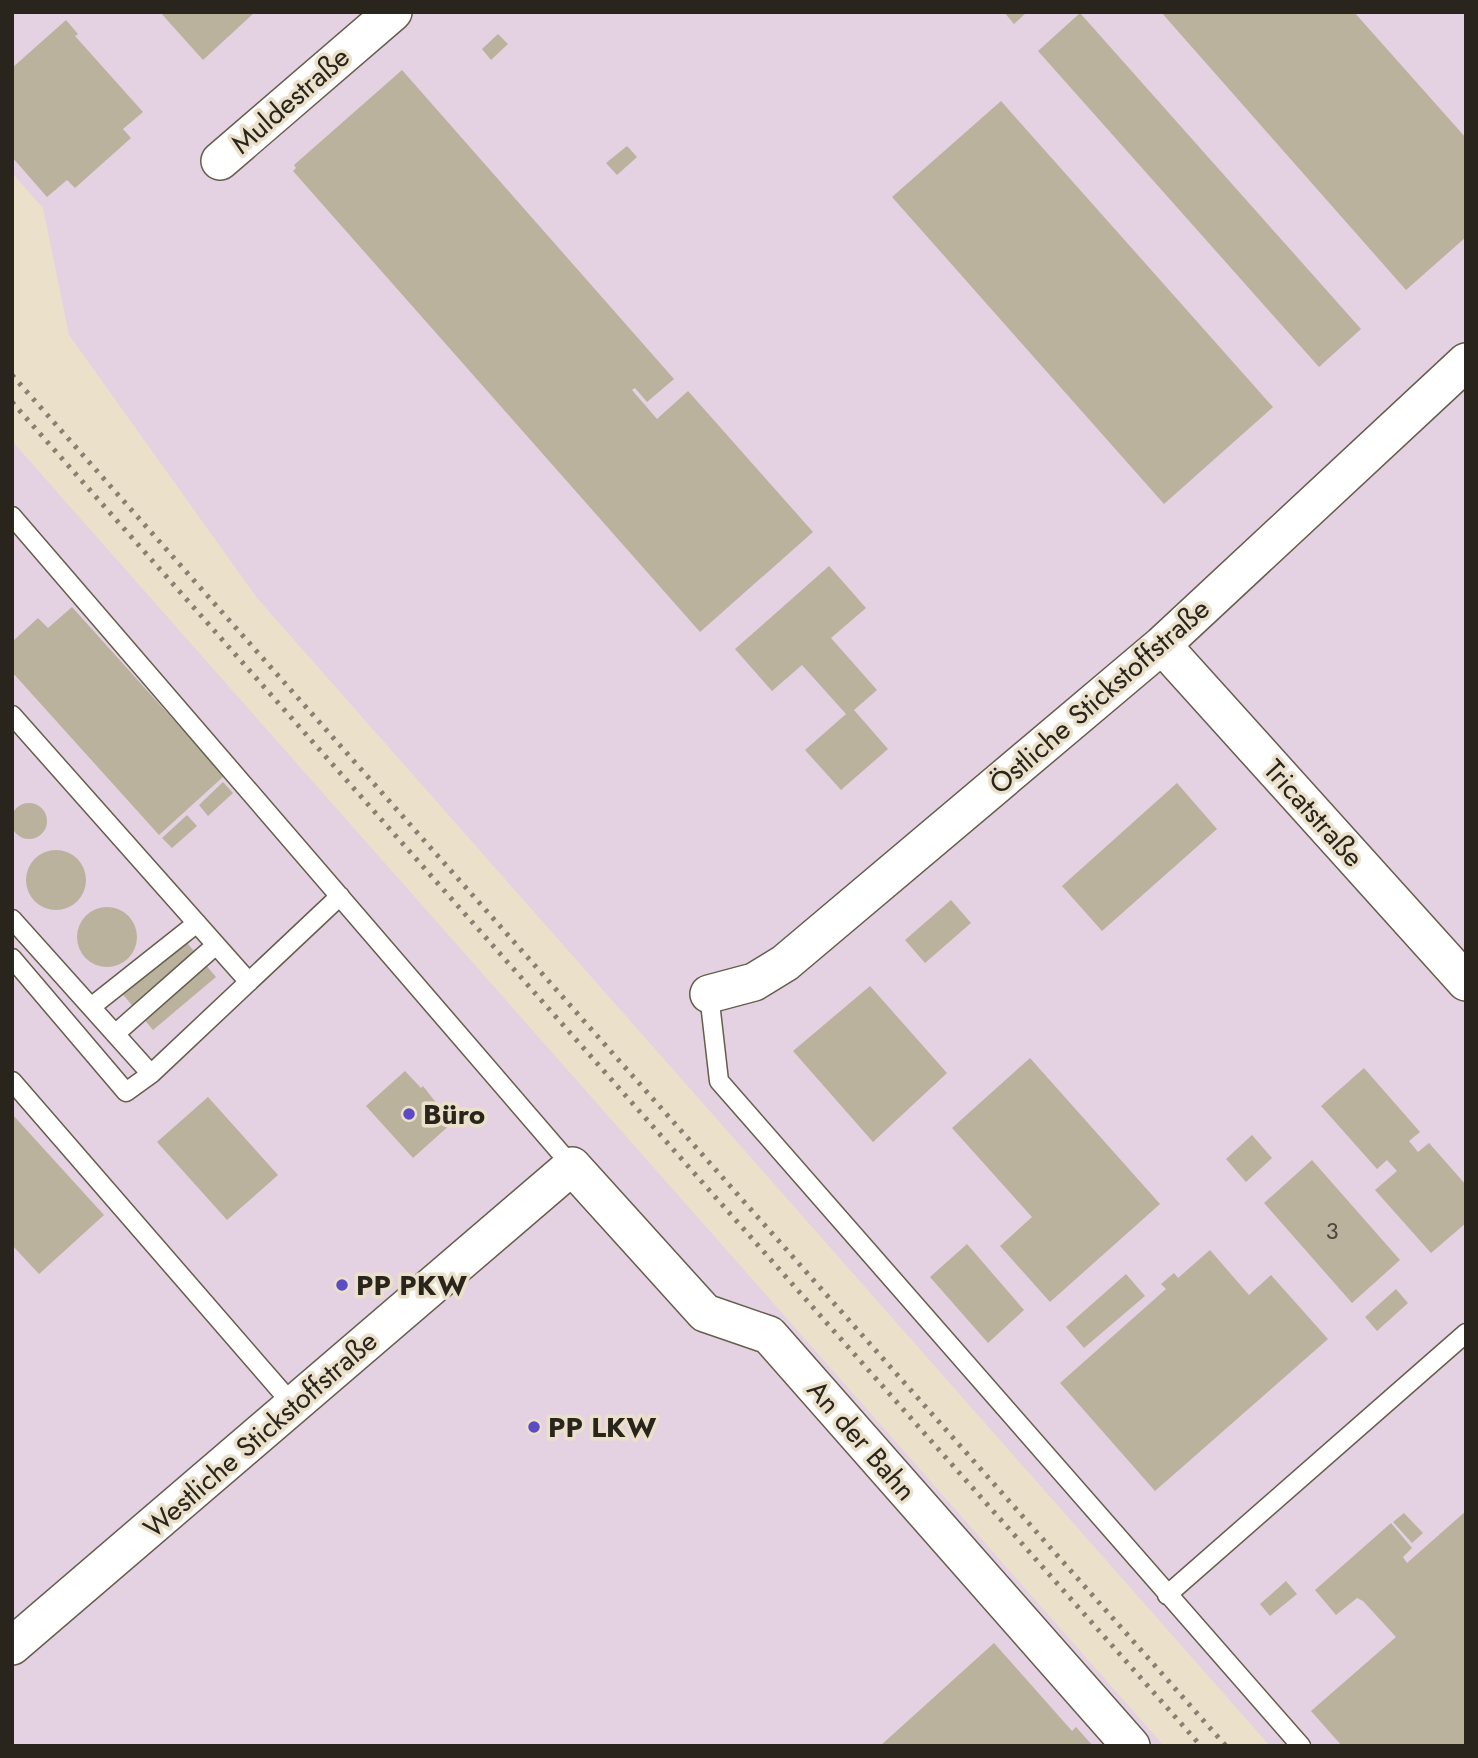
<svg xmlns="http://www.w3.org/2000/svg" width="1478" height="1758" viewBox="0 0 1478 1758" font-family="Jost,sans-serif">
  <rect width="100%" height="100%" fill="#ebe1cb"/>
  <path fill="#e4d1e2" d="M12 12H1466V1746H1270L257 598 69 335 43 208 12 173Z
    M12 441 723 1246 1164 1746H12Z"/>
  <path fill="#bbb29d" d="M160 12H255L203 60Z
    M1004 12H1027L1014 24Z
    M1161 12H1354L1466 138V237L1406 290Z
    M1080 13 1361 329 1319 367 1038 51Z
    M66 20 78 34 75 36 143 112 123 129 131 138 75 188 67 180 47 197 12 157V68Z
    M498 34 508 44 491 60 482 49Z
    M402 70 674 379 647 402 635 388 632 390 657 419 688 391 813 532 700 632 293 171 296 168 294 165Z
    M1001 101 1273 407 1164 504 892 197Z
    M627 146 637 157 617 175 606 163Z
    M829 566 866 608 831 638 877 690 854 710 888 749 841 790 805 750 846 714 802 665 772 691 735 649Z
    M72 607 224 776 159 835 12 672V642L38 618 48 628Z
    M223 782 233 793 208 816 199 805Z
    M1177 783 1217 829 1102 931 1062 886Z
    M11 821a18 18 0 1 1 36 0a18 18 0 1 1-36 0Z
    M187 815 197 826 172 848 162 838Z
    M26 880a30 30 0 1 1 60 0a30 30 0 1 1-60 0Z
    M951 900 971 923 925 963 905 940Z
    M77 937a30 30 0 1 1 60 0a30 30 0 1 1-60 0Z
    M177 931 216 977 153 1030 114 984Z
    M870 986 947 1073 873 1142 793 1051Z
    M1030 1058 1160 1204 1050 1302 1000 1246 1032 1217 952 1128Z
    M1364 1068 1420 1132 1409 1141 1418 1152 1429 1143 1466 1185V1223L1431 1253 1375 1190 1397 1171 1387 1160 1377 1169 1321 1106Z
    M405 1071 421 1088 423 1086 452 1123 413 1158 366 1106Z
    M208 1097 278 1175 227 1220 157 1142Z
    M12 1114 104 1215 39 1274 12 1245Z
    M1252 1135 1272 1158 1246 1182 1226 1159Z
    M1312 1160 1400 1260 1352 1303 1264 1203Z
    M967 1244 1024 1310 988 1343 930 1277Z
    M1210 1250 1249 1295 1271 1275 1328 1339 1155 1491 1060 1383 1166 1289 1161 1284 1174 1273 1178 1278Z
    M1126 1274 1145 1296 1084 1348 1066 1327Z
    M1396 1289 1408 1303 1377 1331 1365 1317Z
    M1466 1511V1746H1342L1311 1711 1396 1637 1363 1601 1357 1598 1336 1615 1315 1590 1391 1523 1412 1548 1403 1557 1407 1563Z
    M1404 1513 1423 1533 1412 1543 1393 1522Z
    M1286 1581 1297 1594 1270 1616 1260 1604Z
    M994 1643 1072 1731 1076 1727 1093 1746H880Z"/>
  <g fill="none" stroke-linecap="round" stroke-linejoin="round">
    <defs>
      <path id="lane" d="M12 516 572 1166
        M12 715 249 982
        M12 919 151 1074 340 896
        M12 958 126 1092 151 1074
        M709 994 719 1081 1301 1746
        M91 1007 197 923
        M115 1034 216 945
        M12 1081 294 1406
        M1167 1595 1466 1333"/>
      <path id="street" d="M220 161 393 12
        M1162 645 1466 982
        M709 994 754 982 785 963 1162 645 1466 362
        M12 1646 572 1166 705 1313 769 1335 1131 1746"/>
    </defs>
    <use href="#lane" stroke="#665e4b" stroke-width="21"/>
    <use href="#street" stroke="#665e4b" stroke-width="40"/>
    <use href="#lane" stroke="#fff" stroke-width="18"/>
    <use href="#street" stroke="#fff" stroke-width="37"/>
    <path stroke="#888172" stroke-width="5" stroke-dasharray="3.5 7" stroke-linecap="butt" d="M12 375 1226 1746
      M12 402 1201 1746"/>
  </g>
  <g fill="#5b4cc4" stroke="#ebe1cb" stroke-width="2.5">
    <circle cx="409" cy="1114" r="7"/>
    <circle cx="342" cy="1285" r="7"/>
    <circle cx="534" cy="1427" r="7"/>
  </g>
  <g text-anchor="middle" stroke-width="7" stroke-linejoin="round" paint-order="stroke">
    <g font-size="24" fill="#4e483d">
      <text x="1332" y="1239">3</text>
    </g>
    <g font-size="28" fill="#29251d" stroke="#ebe1cb">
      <text transform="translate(290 100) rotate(-41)" y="10">Muldestraße</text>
      <text transform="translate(1099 696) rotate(-41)" y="10">Östliche Stickstoffstraße</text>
      <text transform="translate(1314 813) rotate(48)" y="10">Tricatstraße</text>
      <text transform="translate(260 1434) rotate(-41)" y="10">Westliche Stickstoffstraße</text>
      <text transform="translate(862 1440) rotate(49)" y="10">An der Bahn</text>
    </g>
    <g font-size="28" font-weight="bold" fill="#29251d" stroke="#ebe1cb" text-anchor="start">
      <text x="423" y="1124">Büro</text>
      <text x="356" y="1295">PP PKW</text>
      <text x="548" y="1437">PP LKW</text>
    </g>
  </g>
  <rect width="1478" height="1758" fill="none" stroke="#29251d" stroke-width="28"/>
</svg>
